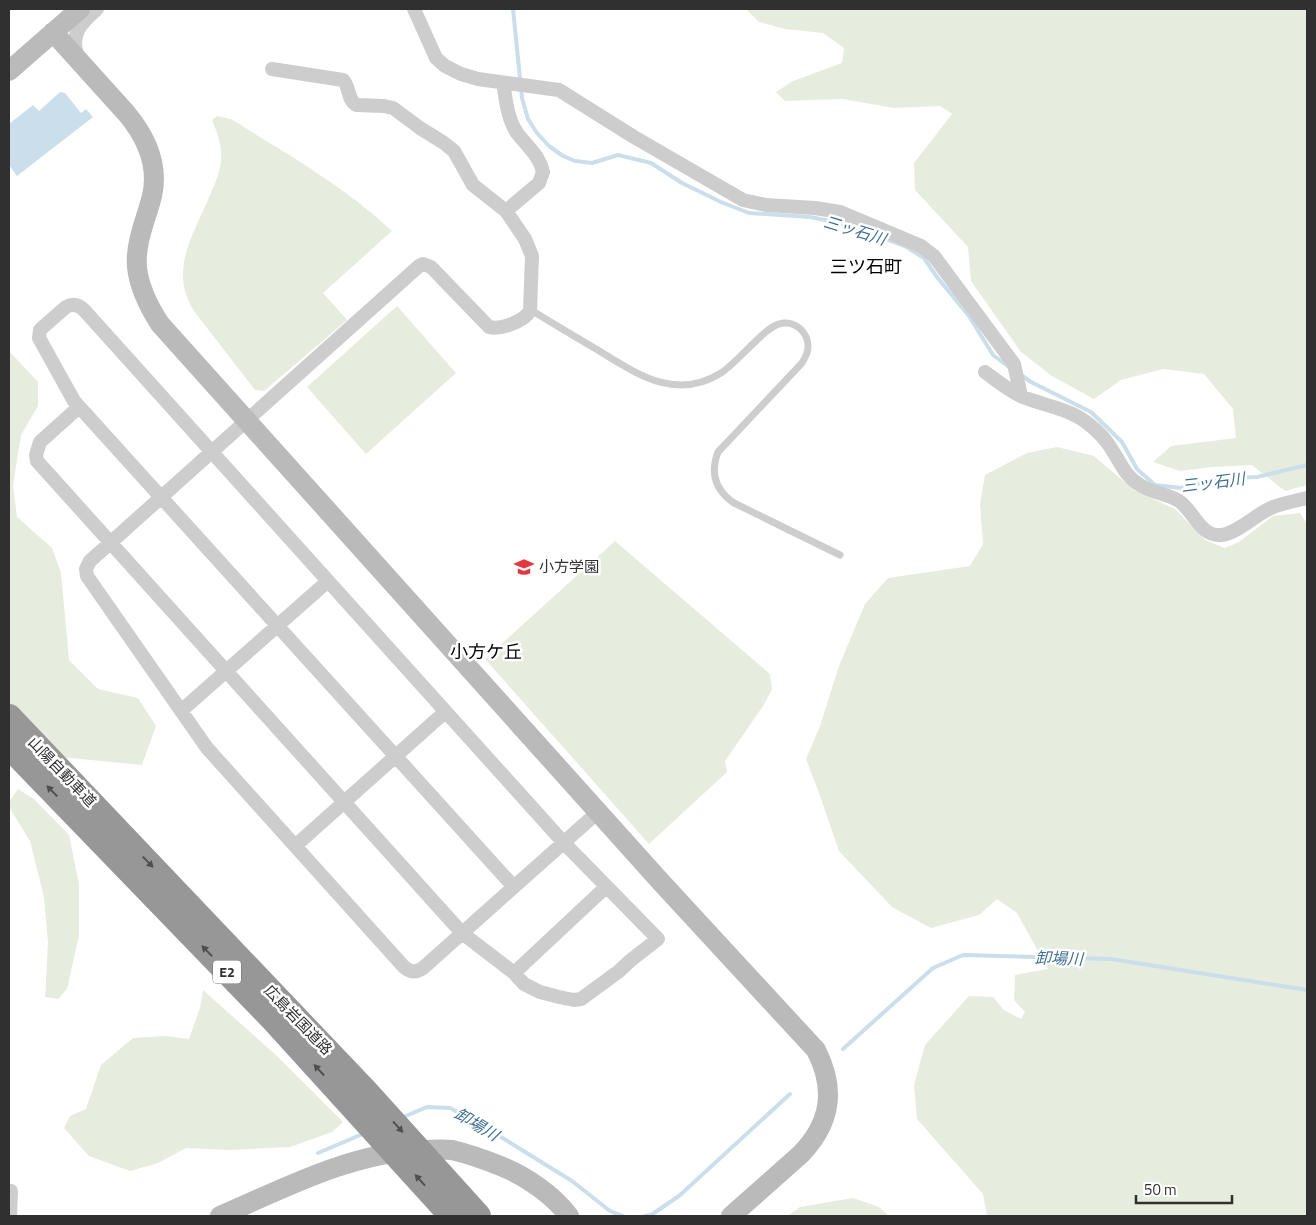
<svg xmlns="http://www.w3.org/2000/svg" width="1316" height="1225" viewBox="0 0 1316 1225" font-family="'Titillium Web','Noto Sans JP',sans-serif">
  <rect width="100%" height="100%" fill="#fff"/>
  <path fill="#e6edde" d="M746 9H1307V485L1285 491 1252 465 1212 467 1180 471 1153 462 1171 446 1236 438 1233 409 1204 374 1163 369 1121 380 1094 399 1052 376 1021 352 971 281 968 247 915 190 914 163 952 114 940 106 894 108 842 99 785 101 776 92 793 81 842 63 844 48 823 33 785 29 759 22Z
    M217 116 231 119C287 154 344 186 392 231L323 293 347 320 264 391 255 390 194 311C168 270 194 234 210 195 215 183 221 171 221 158 222 145 217 132 212 120Z
    M397 306 456 373 366 454 307 387Z
    M9 351 38 382V406L21 435 13 485 17 517 52 548 61 573 69 660 98 689 138 698 156 726 142 765 60 757 9 705Z
    M1057 447 1094 456 1134 490 1175 509 1205 540 1225 548 1239 542 1273 516 1300 513 1307 524V1216H987L983 1194 917 1119 914 1085 925 1045 969 996 993 997 1004 1010 1021 1019 1025 1012 1014 1000 1015 975 1048 969 1017 913 997 899 979 915 931 928 892 907 839 851 819 793 806 759 820 726 839 666 865 604 888 578 970 566 983 544 980 504 985 475 1027 453Z
    M615 541 770 674 772 690 763 706 725 761 727 772 649 844 485 659Z
    M18 789 34 799 69 835 79 884V935L67 989 58 999 45 997 48 942 44 897 30 841 9 807V802Z
    M203 990 277 1056 343 1122 332 1132 290 1147 232 1150 186 1148 158 1163 130 1171 89 1156 64 1128 70 1116 86 1109 101 1065 133 1038 165 1036 189 1039 200 1008Z
    M853 1198 879 1207 889 1216H787L800 1207Z"/>
  <path fill="#cbdeec" d="M60 92 65 93 81 113 86 109 93 117 17 176 9 165V124L33 105 39 111Z"/>
  <g fill="none" stroke-linecap="round" stroke-linejoin="round">
    <path stroke="#cbdeec" stroke-width="4" d="M513 9 522 98 528 119 537 133 549 146 563 156 575 161 592 163 618 155 651 163 682 183 721 202 749 213 810 217 845 224 905 246 924 258 937 277 969 316 993 355 1009 367
      M1021 375 1031 382 1091 412 1122 442 1137 469 1155 485 1181 488 1220 478 1257 477 1307 465
      M843 1049 933 968 963 955 1111 959 1307 990
      M401 1118 427 1107 450 1108 480 1124 572 1181 610 1211 623 1216
      M318 1153 365 1133
      M645 1216 651 1215 679 1196 790 1094"/>
    <path stroke="#cdcdcd" stroke-width="7" d="M531 310C552 323 574 336 596 349 636 373 674 402 721 373 738 362 764 328 779 324 796 319 812 335 807 353 806 356 804 359 802 363L718 452C710 473 715 490 734 503L840 555"/>
    <path stroke="#cdcdcd" stroke-width="14" d="M414 9 436 58 445 66 461 74 478 79 559 90 634 137 743 200 766 205 815 208 840 212 921 246 934 256 1014 364 1021 396
      M79 59C68 36 81 23 97 9
      M272 69 343 80C350 87 347 99 356 105L384 106 393 108 420 128 444 143 454 151 473 185 506 211 525 239 532 256 530 311C523 322 500 330 489 327L431 267 423 264 419 266 90 561 86 569 87 576 207 748 404 967C410 972 416 973 423 968L598 812
      M503 83C506 99 507 118 517 133 527 146 539 155 543 172L539 183 506 211
      M985 372C997 381 1009 391 1023 397 1043 405 1069 409 1086 422 1097 430 1108 442 1114 453 1121 464 1126 476 1137 483 1150 493 1166 493 1179 501 1194 511 1200 537 1221 535 1237 534 1256 514 1271 508 1282 503 1295 501 1307 498
      M79 407 40 442 36 455 37 461 462 933 514 973 524 984 540 992 559 997 574 1000 581 999 618 972 631 960 658 939 564 843 84 310C79 305 73 303 66 307L43 327 40 330 39 338 74 401 514 887
      M181 711 328 581
      M295 846 445 712
      M514 973 606 887
      M10 1216 11 1191"/>
    <path stroke="#bababa" stroke-width="20" d="M53 32 127 114C146 137 159 165 152 196 146 220 135 242 137 267 139 288 149 307 160 324L660 881 816 1050C836 1089 831 1123 801 1154L731 1216
      M9 71 80 9
      M220 1216C285 1188 350 1153 422 1150 431 1150 443 1149 452 1150 469 1154 486 1160 503 1167 527 1177 553 1195 569 1216"/>
    <path stroke="#979797" stroke-width="26" d="M9 717 365 1091 478 1216
      M9 746 274 1020 452 1216"/>
  </g>
  <defs><path id="oneway-solid" d="M-6-.8H1V-3.2L6.5 0L1 3.2V.8H-6Z" transform="scale(1.25)"/></defs>
  <g fill="#4f4f4f">
    <use href="#oneway-solid" transform="translate(52 791) rotate(-134)"/>
    <use href="#oneway-solid" transform="translate(148 862) rotate(46)"/>
    <use href="#oneway-solid" transform="translate(207 951) rotate(-134)"/>
    <use href="#oneway-solid" transform="translate(319 1070) rotate(-133)"/>
    <use href="#oneway-solid" transform="translate(398 1127) rotate(48)"/>
    <use href="#oneway-solid" transform="translate(420 1180) rotate(-132)"/>
  </g>
  <defs>
    <symbol id="school-bare" viewBox="-9 -9 18 18"><path d="M0-5L7-2L0 1L-7-2ZM-4 1L0 2.5L4 1V4Q0 6-4 4Z" fill="#e3363d" stroke="#fff" stroke-width="2.5" paint-order="stroke"/></symbol>
  </defs>
  <g fill-rule="evenodd">
    <use href="#school-bare" x="510" y="553" width="28" height="28"/>
  </g>
  <g text-anchor="middle" stroke-width="5" stroke-linejoin="round" paint-order="stroke">
    <rect fill="#fff" stroke="#6e6e6e" stroke-width="1" x="213" y="960.5" width="28" height="23" rx="4"/>
    <g font-size="14" font-weight="bold" fill="#303030">
      <text x="227" y="977">E2</text>
    </g>
    <g font-size="15" fill="#303030" stroke="#fff" text-anchor="start">
      <text x="539" y="572">小方学園</text>
    </g>
    <g font-size="15" fill="#303030" stroke="#fff">
      <text transform="translate(62 772) rotate(46)" y="5">山陽自動車道</text>
      <text transform="translate(298 1020) rotate(46)" y="5">広島岩国道路</text>
    </g>
    <g font-size="16" font-style="italic" fill="#3e6f92" stroke="#fff">
      <text transform="translate(855 230) rotate(17)" y="6">三ッ石川</text>
      <text transform="translate(1213 482) rotate(-7)" y="6">三ッ石川</text>
      <text transform="translate(1059 958) rotate(2)" y="6">卸場川</text>
      <text transform="translate(477 1124) rotate(31)" y="6">卸場川</text>
    </g>
    <g font-size="18" fill="#000" stroke="#fff">
      <text x="866" y="273">三ツ石町</text>
      <text x="486" y="658">小方ケ丘</text>
    </g>
  </g>
  <rect width="1316" height="1225" fill="none" stroke="#303030" stroke-width="20"/>
  <path d="M1136 1195v8h96v-8" fill="none" stroke="#303030" stroke-width="2.5"/>
  <text x="1144" y="1195" font-size="15" fill="#303030" stroke="#ffffff" stroke-width="4" paint-order="stroke">50 m</text>
</svg>
